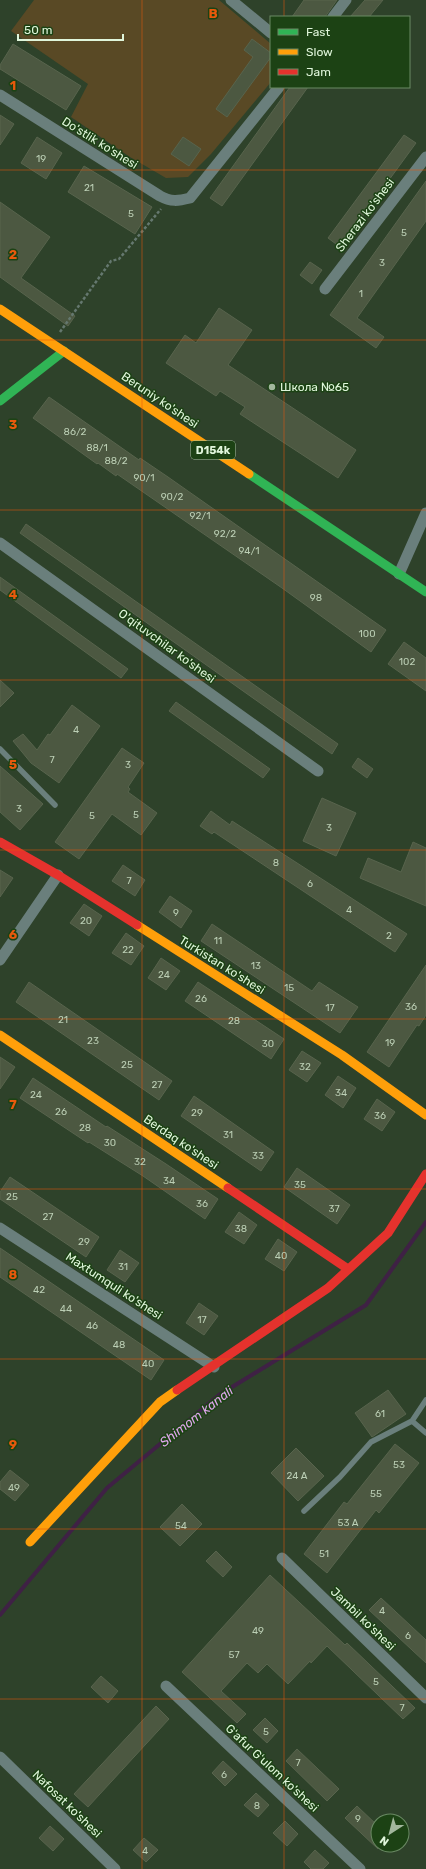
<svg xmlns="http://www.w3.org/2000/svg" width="426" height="1869" viewBox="0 0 426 1869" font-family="Rubik,sans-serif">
  <rect width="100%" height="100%" fill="#2e422a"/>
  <path fill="#594925" d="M34 0H219L271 44V82L211 154 188 177 166 178 130 157 71 117 88 84 11 31Z"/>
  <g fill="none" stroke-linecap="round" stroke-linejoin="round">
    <path stroke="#3f2145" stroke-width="4" d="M0 1615 107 1488 219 1395 366 1305 426 1222"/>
  </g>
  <path fill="#4c5841" stroke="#58644d" d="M304 0H337L325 17H292Z
    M365 0H383L369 17H350Z
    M252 39 271 53V57L227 117 216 109 253 57 244 50Z
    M13 44 81 86 66 110 0 69V65Z
    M290 87H308L222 206 210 198Z
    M0 115 14 124 0 145Z
    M404 135 416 143 340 247 328 238Z
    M37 137 62 153 46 179 21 163Z
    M183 137 201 149 189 166 171 154Z
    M84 166 152 207 135 234 68 192Z
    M426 181V221L357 318 384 337 376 348 330 315Z
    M0 202 50 237 21 278 75 316 68 326 0 277Z
    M310 262 322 270 312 284 300 275Z
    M219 308 252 330 228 365 356 450 338 478 240 414 245 407 220 391 216 396 166 363 185 335 196 343Z
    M49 397 139 460 140 458 168 477 386 630 371 652 282 588 117 474 116 476 98 463 97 464 33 418Z
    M26 524 338 744 332 754 20 533Z
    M0 577 128 669 121 678 0 590Z
    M404 642 426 658V691L388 664Z
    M0 680 14 693 0 707Z
    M176 702 270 769 263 778 169 711Z
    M72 705 100 726 59 783 31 763 13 741 23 734 37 750 48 734 50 735Z
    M122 748 144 763 128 787 130 789 128 792 157 813 141 835 112 814 79 859 55 842Z
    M358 758 373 769 367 778 352 767Z
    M0 766 43 804 20 830 0 812Z
    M322 798 356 813 336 856 303 841Z
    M211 811 230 825 232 821 407 934 395 952 214 832 212 834 200 826Z
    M413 842 426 848V906L360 878 368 858 401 872Z
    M123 865 145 880 135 896 112 881Z
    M0 870 13 878 0 897Z
    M170 896 192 911 181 928 159 912Z
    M84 904 102 916 89 936 70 923Z
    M212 924 312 991 319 982 358 1007 340 1033 201 941Z
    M126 933 144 946 131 965 112 953Z
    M161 958 180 971 166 990 148 978Z
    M426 965V1015L419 1026 417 1025 389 1067 367 1052Z
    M29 982 172 1081 159 1100 16 1002Z
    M198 982 284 1039 271 1059 185 1001Z
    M302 1051 321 1063 307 1082 289 1070Z
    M0 1057 15 1067 0 1089Z
    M338 1076 356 1088 343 1108 325 1095Z
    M33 1078 106 1127 107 1126 166 1164 218 1199 205 1219 143 1176 89 1142 88 1143 20 1098Z
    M194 1096 274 1152 261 1171 181 1116Z
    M377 1099 395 1112 382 1131 364 1119Z
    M297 1168 350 1205 337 1224 284 1187Z
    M10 1177 99 1237 86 1257 0 1199V1192Z
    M239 1212 257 1225 244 1244 225 1232Z
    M278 1239 297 1252 284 1271 265 1259Z
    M0 1248 164 1360 151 1380 0 1277Z
    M120 1250 139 1263 125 1282 107 1270Z
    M199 1303 218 1316 204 1335 186 1323Z
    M388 1390 406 1414 372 1437 355 1413Z
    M395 1444 419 1463 379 1513 376 1510 327 1573 304 1554 344 1502 347 1504Z
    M296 1448 324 1476 298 1501 271 1473Z
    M10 1470 29 1485 15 1501 0 1489V1482Z
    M182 1504 202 1524 180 1546 160 1527Z
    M216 1551 232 1567 223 1577 206 1561Z
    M270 1575 345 1645 347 1643 415 1708 403 1719 327 1646 311 1663 310 1661 288 1684 267 1664 258 1673 247 1663 221 1691 246 1714 237 1723 182 1672Z
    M381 1598 426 1640V1663L369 1610Z
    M101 1676 118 1691 108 1703 91 1687Z
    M156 1706 169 1719 88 1807 74 1794Z
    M265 1718 278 1731 267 1743 253 1730Z
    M297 1749 339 1789 327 1801 286 1761Z
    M223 1761 237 1774 225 1786 212 1773Z
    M256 1793 269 1805 258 1817 244 1805Z
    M357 1806 378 1826V1849L345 1818Z
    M285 1821 298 1834 287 1846 273 1833Z
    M50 1826 64 1839 53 1851 39 1838Z
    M144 1838 158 1850 146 1862 133 1850Z
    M315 1850 329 1863 323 1869H311L304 1862Z"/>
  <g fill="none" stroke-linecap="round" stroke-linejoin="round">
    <path stroke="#65786f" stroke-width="2.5" stroke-dasharray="3 2" stroke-linecap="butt" d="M60 332 111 261 119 259 161 209"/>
    <path stroke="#6a7f7c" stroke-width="5.5" d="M0 749 55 805
      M412 1421 426 1433
      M304 1511 340 1477 371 1442 412 1421 426 1400"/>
    <path stroke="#6a7f7c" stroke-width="11" d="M231 0 271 33
      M333 17 346 0
      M0 95 160 196C171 202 178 201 190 198L279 87
      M325 289 426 157
      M0 543 318 771
      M399 574 426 513
      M0 960 58 875
      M0 1228 214 1367
      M282 1558 426 1698
      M166 1686 360 1869
      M0 1757 115 1869"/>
    <path stroke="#30b455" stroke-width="9" d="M0 401 64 351
      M249 474 426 592"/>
    <path stroke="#ff9f0a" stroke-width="9" d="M0 309 249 474
      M137 925 342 1055 426 1115
      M0 1035 228 1188
      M30 1542 160 1402 177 1390"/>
    <path stroke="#e5322d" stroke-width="9" d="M0 842 58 875 137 925
      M228 1188 348 1269
      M177 1390 328 1288 388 1233 426 1174"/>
  </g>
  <path fill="none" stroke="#e8590c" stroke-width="1" stroke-opacity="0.55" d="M142 0V1869M284 0V17M284 87V1869M0 170H426M0 340H426M0 510H426M0 680H426M0 850H426M0 1019H426M0 1189H426M0 1359H426M0 1529H426M0 1699H426"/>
  <circle fill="#a2b79d" stroke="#1c4214" stroke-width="1.5" cx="272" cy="387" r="4"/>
  <g text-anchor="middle" stroke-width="3" stroke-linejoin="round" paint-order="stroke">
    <g font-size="10" fill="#bbceb4">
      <text x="41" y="162">19</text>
      <text x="89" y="191">21</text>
      <text x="131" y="217">5</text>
      <text x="404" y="236">5</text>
      <text x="382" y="266">3</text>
      <text x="361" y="297">1</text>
      <text x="75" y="435">86/2</text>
      <text x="97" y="451">88/1</text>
      <text x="116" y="464">88/2</text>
      <text x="144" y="481">90/1</text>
      <text x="172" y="500">90/2</text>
      <text x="200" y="519">92/1</text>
      <text x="225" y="537">92/2</text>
      <text x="249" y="554">94/1</text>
      <text x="316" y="601">98</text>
      <text x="367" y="637">100</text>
      <text x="407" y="665">102</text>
      <text x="76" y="733">4</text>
      <text x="52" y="763">7</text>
      <text x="128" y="768">3</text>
      <text x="19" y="812">3</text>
      <text x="136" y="818">5</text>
      <text x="92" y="819">5</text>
      <text x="329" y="831">3</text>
      <text x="276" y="866">8</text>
      <text x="129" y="884">7</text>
      <text x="310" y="887">6</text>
      <text x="349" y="913">4</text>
      <text x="176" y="916">9</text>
      <text x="86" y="924">20</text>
      <text x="389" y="939">2</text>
      <text x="218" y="944">11</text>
      <text x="128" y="953">22</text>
      <text x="256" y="969">13</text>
      <text x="164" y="978">24</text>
      <text x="289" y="991">15</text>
      <text x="201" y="1002">26</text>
      <text x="411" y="1010">36</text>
      <text x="330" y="1011">17</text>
      <text x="63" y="1023">21</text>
      <text x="234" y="1024">28</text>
      <text x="93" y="1044">23</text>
      <text x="390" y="1046">19</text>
      <text x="268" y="1047">30</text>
      <text x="127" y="1068">25</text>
      <text x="305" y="1070">32</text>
      <text x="157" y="1088">27</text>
      <text x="341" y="1096">34</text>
      <text x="36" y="1098">24</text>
      <text x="61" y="1115">26</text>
      <text x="197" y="1116">29</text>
      <text x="380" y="1119">36</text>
      <text x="85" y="1131">28</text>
      <text x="228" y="1138">31</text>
      <text x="110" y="1146">30</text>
      <text x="258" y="1159">33</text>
      <text x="140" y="1165">32</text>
      <text x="169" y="1184">34</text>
      <text x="300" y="1188">35</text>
      <text x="12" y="1200">25</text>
      <text x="202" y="1207">36</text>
      <text x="334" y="1212">37</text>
      <text x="48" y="1220">27</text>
      <text x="241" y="1232">38</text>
      <text x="84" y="1245">29</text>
      <text x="281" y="1259">40</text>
      <text x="123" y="1270">31</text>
      <text x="39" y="1293">42</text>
      <text x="66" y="1312">44</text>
      <text x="202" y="1323">17</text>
      <text x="92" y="1329">46</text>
      <text x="119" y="1348">48</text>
      <text x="148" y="1367">40</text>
      <text x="380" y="1417">61</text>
      <text x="399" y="1468">53</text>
      <text x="297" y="1479">24 A</text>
      <text x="14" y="1491">49</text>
      <text x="376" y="1497">55</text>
      <text x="348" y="1526">53 A</text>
      <text x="181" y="1529">54</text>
      <text x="324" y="1557">51</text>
      <text x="382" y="1614">4</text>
      <text x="258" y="1634">49</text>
      <text x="408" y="1639">6</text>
      <text x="234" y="1658">57</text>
      <text x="376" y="1685">5</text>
      <text x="402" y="1711">7</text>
      <text x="266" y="1735">5</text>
      <text x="298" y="1766">7</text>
      <text x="224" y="1778">6</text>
      <text x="257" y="1809">8</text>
      <text x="358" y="1822">9</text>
      <text x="145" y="1854">4</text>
    </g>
    <rect fill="#1c4214" stroke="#a5c09f" stroke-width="1" x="191" y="441" width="44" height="18" rx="3"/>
    <g font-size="11" font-weight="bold" fill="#e0f6db">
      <text x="213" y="454">D154k</text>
    </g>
    <g font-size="12" fill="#e0f6db" stroke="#1c4214">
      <text transform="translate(100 143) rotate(32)" y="4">Do'stlik ko'shesi</text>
      <text transform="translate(365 215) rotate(-53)" y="4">Sherazi ko'shesi</text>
      <text transform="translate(160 400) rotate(34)" y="4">Beruniy ko'shesi</text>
      <text transform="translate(167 646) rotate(36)" y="4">O'qituvchilar ko'shesi</text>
      <text transform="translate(222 965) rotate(32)" y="4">Turkistan ko'shesi</text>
      <text transform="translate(181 1142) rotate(34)" y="4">Berdaq ko'shesi</text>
      <text transform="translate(114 1286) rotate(33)" y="4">Maxtumquli ko'shesi</text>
      <text transform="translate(363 1619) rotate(44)" y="4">Jambil ko'shesi</text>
      <text transform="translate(272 1768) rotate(43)" y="4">Gʻafur Gʻulom ko'shesi</text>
      <text transform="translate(67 1804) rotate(44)" y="4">Nafosat ko'shesi</text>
    </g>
    <g font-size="12" fill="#e0f6db" stroke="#1c4214" text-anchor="start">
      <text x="280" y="391">Школа №65</text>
    </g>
    <g font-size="13" font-style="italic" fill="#dfa6ec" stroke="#1c4214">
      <text transform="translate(196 1416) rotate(-38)" y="5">Shimom kanali</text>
    </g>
  </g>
  <g font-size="13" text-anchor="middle" font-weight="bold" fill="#e8590c" stroke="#1c4214" stroke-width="3" stroke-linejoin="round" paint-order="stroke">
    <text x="213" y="18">B</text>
    <text x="13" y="90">1</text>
    <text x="13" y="259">2</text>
    <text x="13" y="429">3</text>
    <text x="13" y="599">4</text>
    <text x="13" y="769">5</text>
    <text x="13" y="939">6</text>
    <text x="13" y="1109">7</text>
    <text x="13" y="1279">8</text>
    <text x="13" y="1449">9</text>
  </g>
  <rect x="270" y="16" width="140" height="72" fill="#1c4214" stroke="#6a8a64"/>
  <rect x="278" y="29" width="20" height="6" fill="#30b455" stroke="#6a8a64"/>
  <text x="306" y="36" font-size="12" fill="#e0f6db">Fast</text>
  <rect x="278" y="49" width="20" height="6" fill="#ff9f0a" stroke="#6a8a64"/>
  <text x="306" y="56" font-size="12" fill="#e0f6db">Slow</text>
  <rect x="278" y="69" width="20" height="6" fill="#e5322d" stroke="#6a8a64"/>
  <text x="306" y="76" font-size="12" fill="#e0f6db">Jam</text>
  <g transform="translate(390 1833) rotate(216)"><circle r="19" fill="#1c4214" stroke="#6a8a64"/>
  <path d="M0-3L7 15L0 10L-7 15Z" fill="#a2b79d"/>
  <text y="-6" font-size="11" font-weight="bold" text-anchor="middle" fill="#e0f6db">N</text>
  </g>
  <path d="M18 34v6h105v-6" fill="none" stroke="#e0f6db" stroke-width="2"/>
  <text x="24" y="34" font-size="12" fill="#e0f6db" stroke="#1c4214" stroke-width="3" paint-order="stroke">50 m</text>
</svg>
